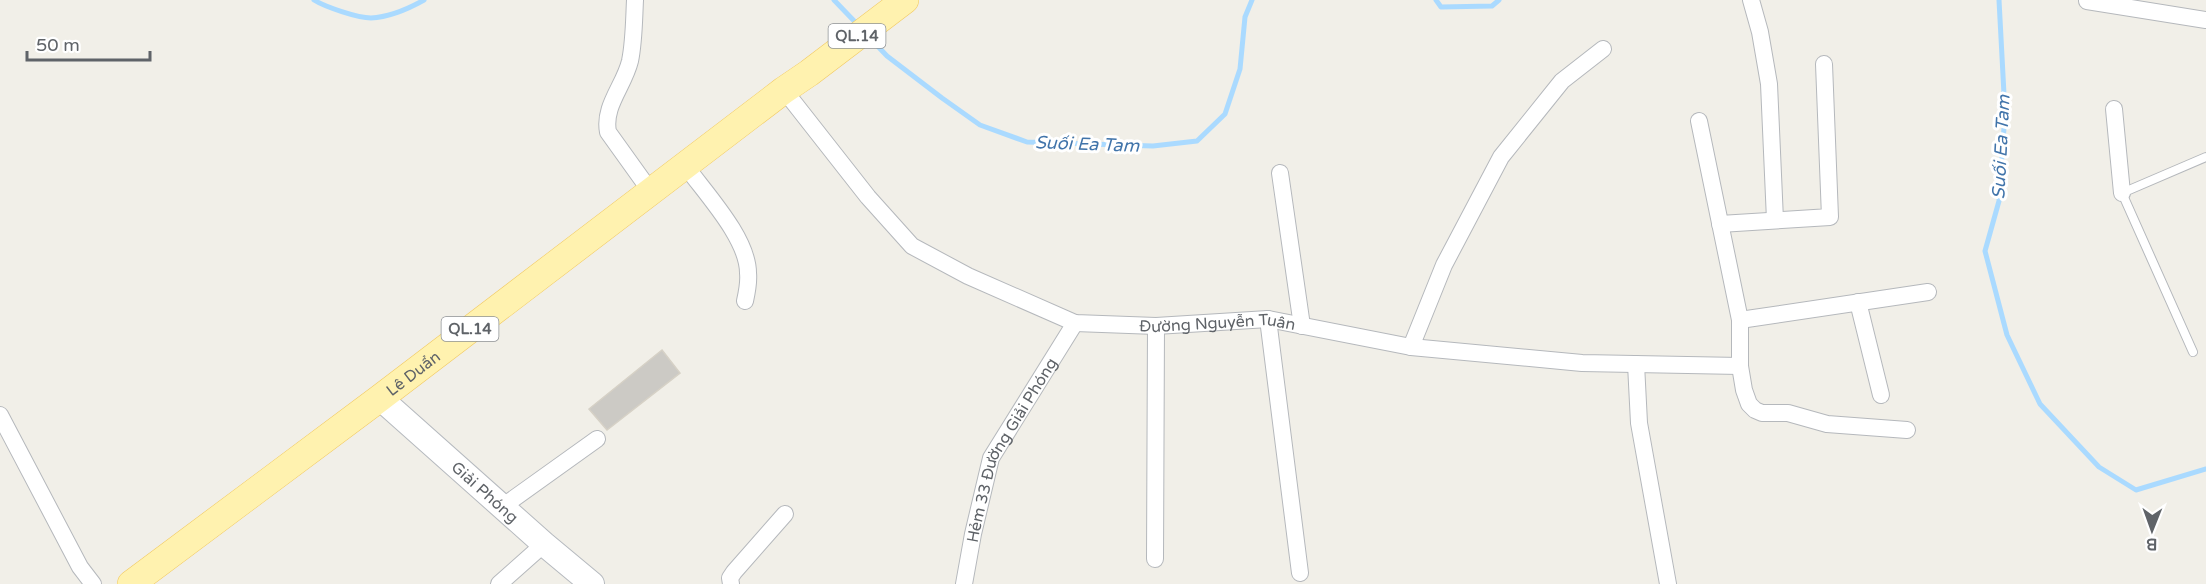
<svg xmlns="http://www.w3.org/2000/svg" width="2206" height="584" viewBox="0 0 2206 584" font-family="'Varela Round',sans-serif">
  <rect width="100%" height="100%" fill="#f1efe8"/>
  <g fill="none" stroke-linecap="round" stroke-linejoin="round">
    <path stroke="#aadaff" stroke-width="5" d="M314 0C325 7 358 18 371 18 390 17 408 9 424 0
      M834 0 858 25
      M1436 0 1441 7 1492 6 1499 0
      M1999 0 2005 113 1999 201 1985 251 2007 335 2040 404 2099 467 2136 490 2206 469
      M868 36 887 56 942 98 980 125 1027 142 1153 146 1197 141 1225 114 1240 69 1245 17 1252 0"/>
  </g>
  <path fill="#cccac5" stroke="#d6d1c6" stroke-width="1.5" d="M662 350 680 373 607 430 589 409Z"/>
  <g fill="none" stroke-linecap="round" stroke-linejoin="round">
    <defs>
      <path id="lane" d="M2193 352 2122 193 2206 157"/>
      <g id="street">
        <path d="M635 0C634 20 634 42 630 61 624 86 603 106 608 132L651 192"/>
        <path d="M1751 0 1760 32 1769 84 1775 220"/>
        <path d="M2087 1 2206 20"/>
        <path id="s1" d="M784 90 868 197 912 246 968 276 1075 323 1156 326 1268 319 1411 347 1582 363 1740 366"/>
        <path d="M2114 109 2122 193"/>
        <path d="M1699 121 1740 320V366L1744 390 1749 404 1755 410 1762 413H1788L1827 424 1907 430"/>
        <path d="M685 165C705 193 748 238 748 273 749 282 747 292 745 301"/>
        <path d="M1280 173 1302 326"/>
        <path d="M1720 224 1830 217 1824 64"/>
        <path d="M1858 302 1881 395"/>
        <path d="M1268 319 1300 573"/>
        <path d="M1740 320 1928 292"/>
        <path d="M1411 347 1444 265 1501 157 1562 81 1603 49"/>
        <path d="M1636 364 1639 423 1668 584"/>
        <path d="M0 415 80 567 93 584"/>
        <path d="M502 507 597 439"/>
        <path d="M1155 559 1156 326"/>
        <path d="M499 584 544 544"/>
        <path d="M731 584 730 578 734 572 785 514"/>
        <path id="s2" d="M964 584 973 534 991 458 1075 323"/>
      </g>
      <g id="secondary">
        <path id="s3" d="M380 398 544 544 592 584"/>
      </g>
      <g id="primary">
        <path id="s4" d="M131 584 380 398 784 90 809 73 905 0"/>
      </g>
    </defs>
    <use href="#lane" stroke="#b5b8bc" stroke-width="10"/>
    <use href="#street" stroke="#b5b8bc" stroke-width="18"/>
    <use href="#secondary" stroke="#b6babf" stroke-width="26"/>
    <use href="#primary" stroke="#f2c960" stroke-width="28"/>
    <use href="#lane" stroke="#fff" stroke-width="8"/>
    <use href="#street" stroke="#fff" stroke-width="16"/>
    <use href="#secondary" stroke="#fff" stroke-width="24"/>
    <use href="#primary" stroke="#fff2af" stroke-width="27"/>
  </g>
  <g text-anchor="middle" stroke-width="6" stroke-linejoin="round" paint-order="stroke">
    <g fill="#fff" stroke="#8f9295" stroke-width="1.5">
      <rect x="828.5" y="24" width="57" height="24" rx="4.5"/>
      <rect x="441.5" y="317" width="57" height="24" rx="4.5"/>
    </g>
    <g font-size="15" font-weight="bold" fill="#5f6368">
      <text x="857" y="41">QL.14</text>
      <text x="470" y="334">QL.14</text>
    </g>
    <g font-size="16" fill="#5f6368" stroke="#fff">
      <text dy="6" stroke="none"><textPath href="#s1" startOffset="525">Đường Nguyễn Tuân</textPath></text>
      <text dy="6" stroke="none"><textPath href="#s4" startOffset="352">Lê Duẩn</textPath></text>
      <text dy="6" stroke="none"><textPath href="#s2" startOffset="144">Hẻm 33 Đường Giải Phóng</textPath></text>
      <text dy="6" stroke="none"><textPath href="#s3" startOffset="141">Giải Phóng</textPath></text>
    </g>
    <g font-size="18" font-style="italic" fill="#4174aa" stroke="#fff">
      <text transform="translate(1087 144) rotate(2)" y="6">Suối Ea Tam</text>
      <text transform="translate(2001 147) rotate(-87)" y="6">Suối Ea Tam</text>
    </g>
  </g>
  <g transform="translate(2152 530) rotate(181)" stroke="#ffffff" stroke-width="4.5" paint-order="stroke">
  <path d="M0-4.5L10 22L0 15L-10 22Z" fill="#5f6368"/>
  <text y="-9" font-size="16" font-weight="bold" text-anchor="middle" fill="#5f6368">B</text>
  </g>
  <path d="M27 51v9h123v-9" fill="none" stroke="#5f6368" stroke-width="3"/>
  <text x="36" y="51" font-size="18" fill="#5f6368" stroke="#ffffff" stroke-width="4.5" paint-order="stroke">50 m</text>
</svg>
